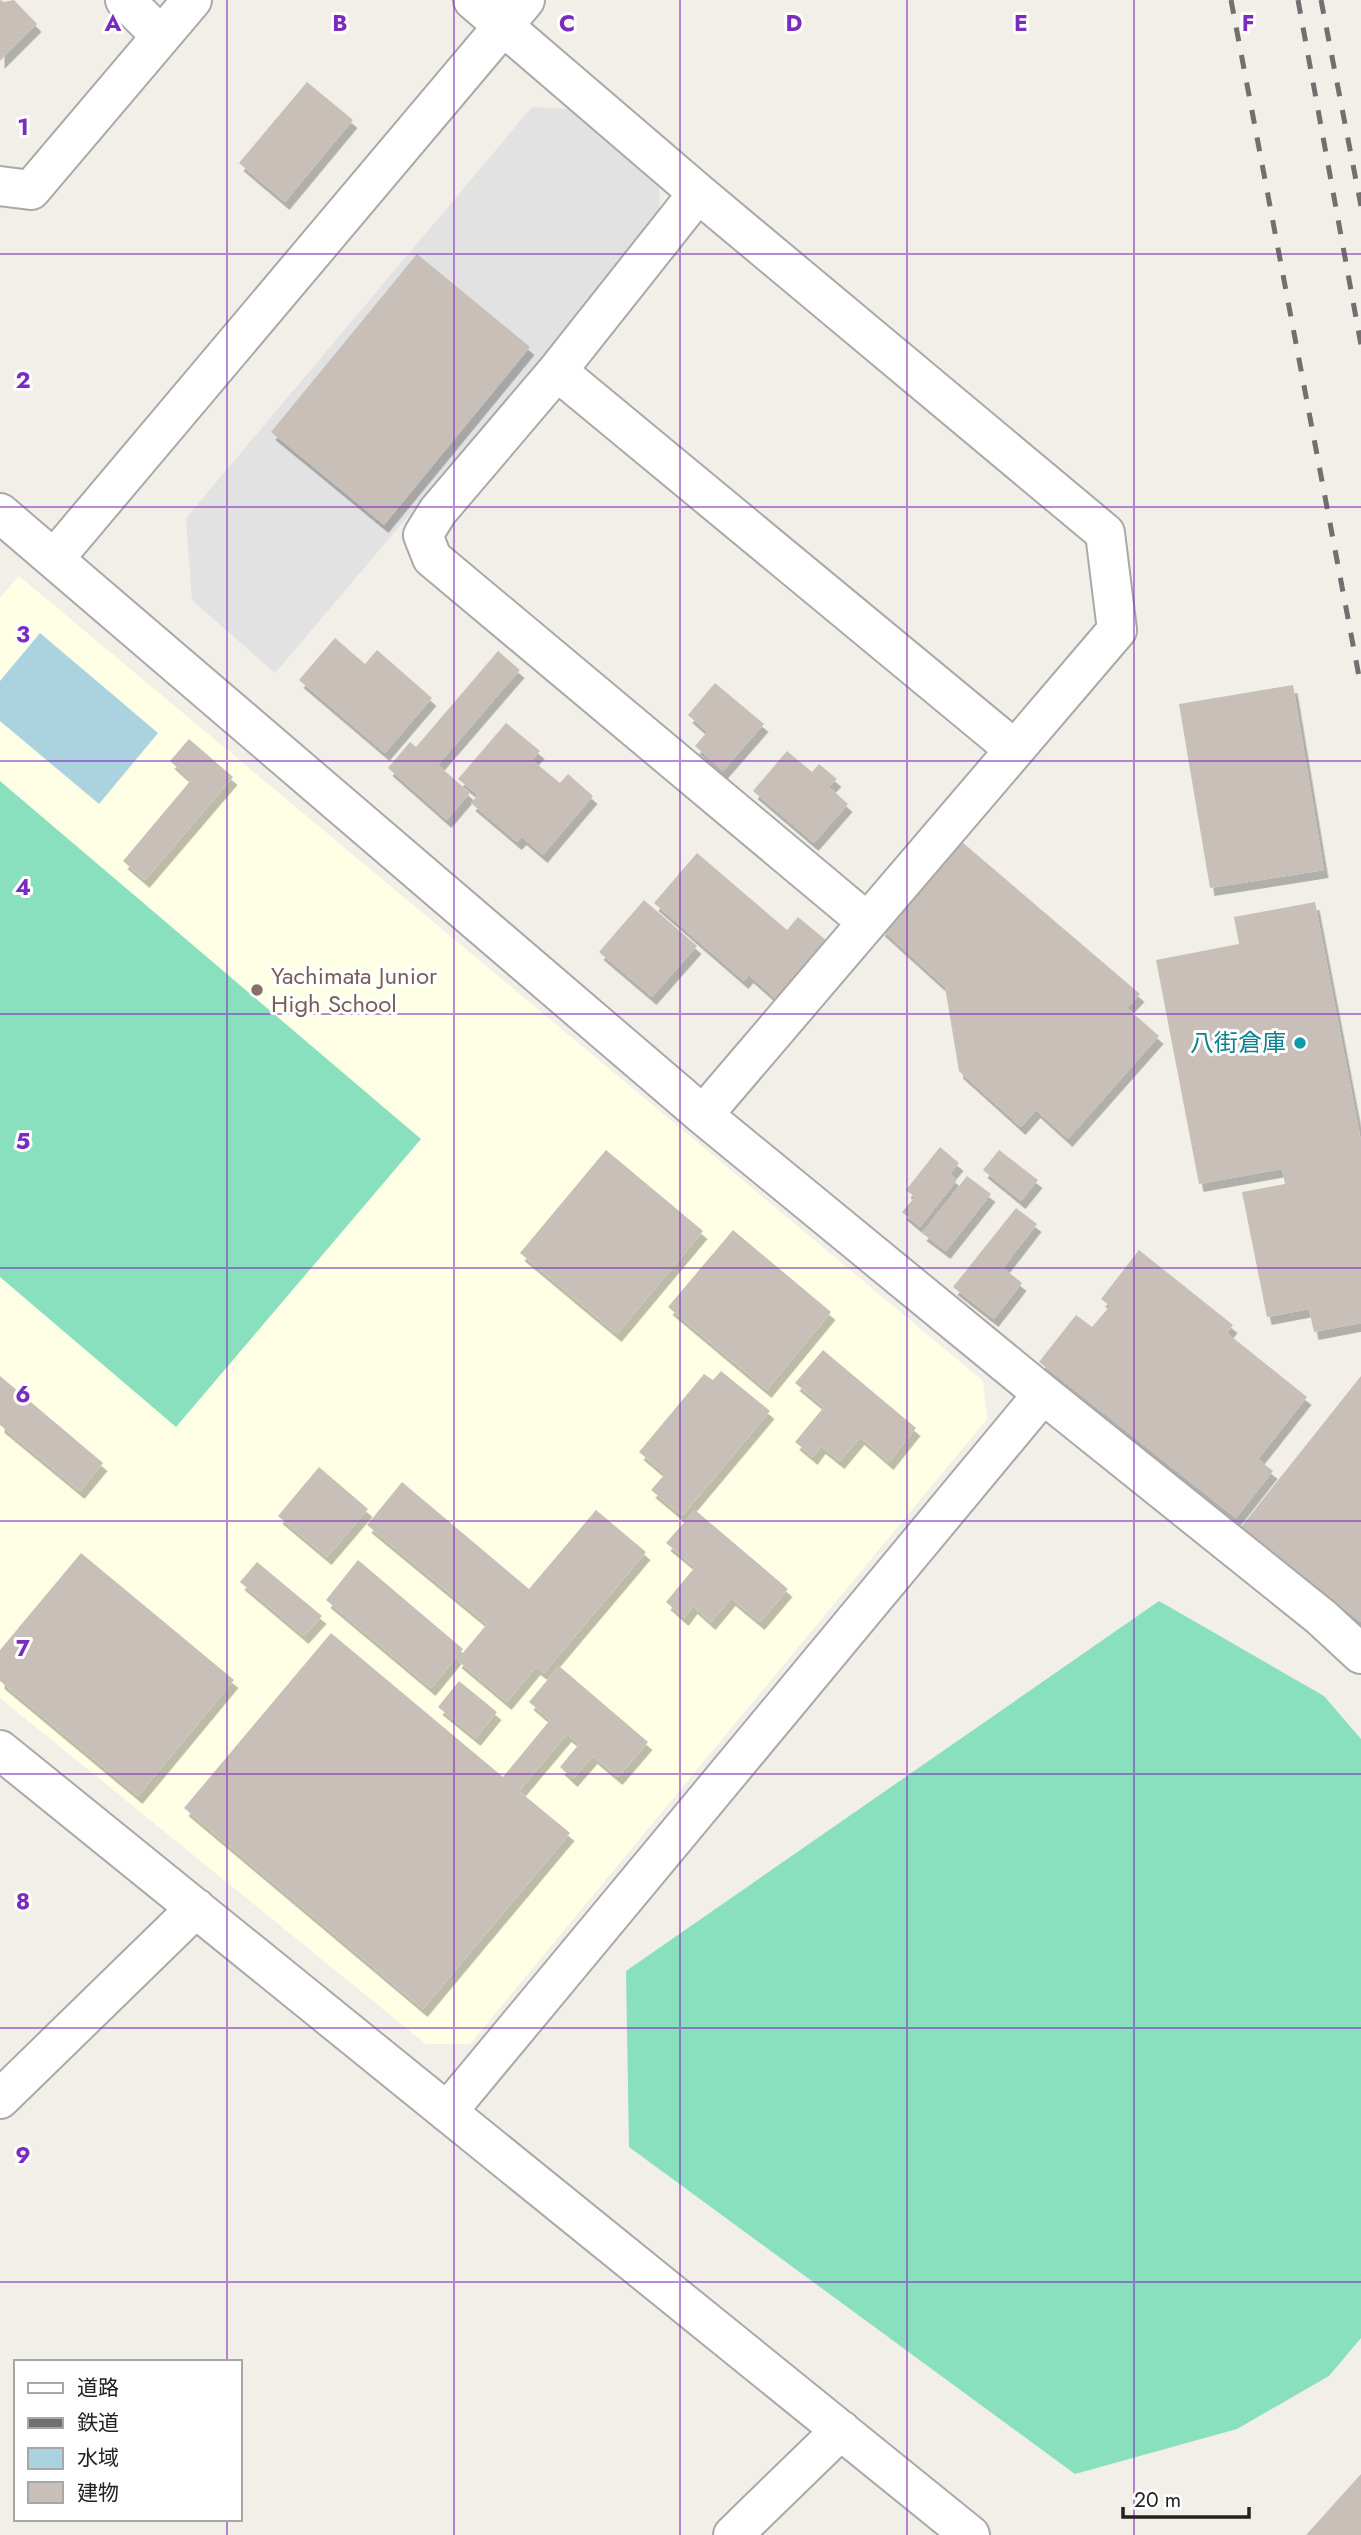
<svg xmlns="http://www.w3.org/2000/svg" width="1361" height="2535" viewBox="0 0 1361 2535" font-family="Jost,'Noto Sans JP',sans-serif">
  <defs>
    <filter id="shadow"><feDropShadow dx="4.5" dy="8" stdDeviation="0" flood-color="#0004"/></filter>
  </defs>
  <rect width="100%" height="100%" fill="#f2efe9"/>
  <path fill="#ffffe5" d="M19 576 983 1381 987 1419 470 2044H426L0 1698V598Z"/>
  <path fill="#88e0be" d="M0 781 421 1139 176 1427 0 1277Z
    M1159 1601 1324 1696 1361 1739V2338L1329 2376 1237 2429 1075 2474 629 2147 626 1971Z"/>
  <path fill="#e2e2e2" d="M532 107 568 109 659 185 660 220 275 673 192 600 186 518Z"/>
  <path fill="#aad3df" d="M40 633 158 733 99 804 0 721V681Z"/>
  <path fill="#c7bfb8" filter="url(#shadow)" d="M0 0 4 2 14 0 37 24 0 61Z
    M307 82 353 120 285 202 239 163Z
    M417 254 530 347 384 525 271 432Z
    M335 638 365 664 377 650 432 698 385 753 299 680Z
    M498 651 520 670 438 765 470 793 447 820 388 768 410 742 416 747Z
    M715 683 764 724 723 771 695 746 707 732 688 715Z
    M1293 685 1324 870 1210 888 1179 704Z
    M506 723 540 751 532 760 560 783 568 774 593 796 543 855 522 837 517 842 471 803 478 795 458 779Z
    M189 739 233 777 145 880 123 861 191 780 170 761Z
    M787 751 812 772 819 764 837 779 829 787 848 804 814 843 753 791Z
    M955 836 1140 994 1127 1008 1159 1036 1068 1139 1036 1110 1021 1127 959 1071 945 987 880 928Z
    M697 853 787 930 798 917 827 941 777 1000 749 975 744 981 654 903Z
    M644 900 697 946 652 997 599 952Z
    M1315 902 1361 1141V1323L1314 1332 1309 1309 1267 1317 1242 1192 1285 1184 1282 1169 1199 1184 1156 960 1239 944 1234 917Z
    M940 1147 959 1163 950 1174 957 1180 920 1227 902 1212 915 1197 906 1190Z
    M606 1150 703 1231 617 1334 520 1253Z
    M999 1150 1038 1180 1021 1201 983 1170Z
    M967 1176 991 1194 946 1251 922 1233Z
    M1016 1208 1037 1224 1003 1268 1022 1283 994 1319 953 1287Z
    M733 1230 831 1312 767 1390 668 1307Z
    M1139 1250 1233 1325 1227 1333 1307 1397 1258 1459 1273 1471 1236 1518 1039 1362 1076 1315 1092 1327 1110 1306 1101 1299Z
    M823 1350 916 1428 889 1462 860 1437 840 1461 821 1446 813 1457 795 1442 824 1407 795 1383Z
    M721 1371 770 1411 682 1516 651 1490 665 1474 639 1452 704 1374 713 1380Z
    M0 1376 103 1463 80 1491 0 1425Z
    M1361 1376V1622L1241 1527Z
    M319 1467 368 1509 327 1557 278 1516Z
    M402 1482 529 1589 596 1510 646 1552 544 1673 536 1667 507 1702 457 1660 487 1624 367 1525Z
    M695 1510 788 1589 760 1622 731 1598 711 1622 693 1606 684 1618 666 1602 695 1567 666 1543Z
    M81 1553 234 1680 138 1796 0 1681V1650Z
    M358 1560 463 1649 431 1688 326 1600Z
    M257 1562 322 1616 304 1636 240 1582Z
    M331 1633 503 1777 550 1720 529 1702 559 1666 648 1742 618 1777 593 1756 573 1779 560 1767 579 1744 567 1734 519 1791 570 1833 423 2009 184 1808Z
    M459 1681 497 1712 476 1738 438 1707Z
    M1361 2474V2535H1306Z"/>
  <g fill="none" stroke-linecap="round" stroke-linejoin="round">
    <defs>
      <path id="minor" d="M125 0 161 36
        M473 0 698 193 1105 533 1117 630 703 1115
        M0 186 31 190 192 0
        M698 193 557 371 438 511 423 535 432 558 867 922
        M557 371 1014 749
        M0 513 703 1115 1043 1394 1321 1617 1361 1654
        M54 559 525 0
        M0 1750 970 2535
        M0 2099 196 1908
        M447 2112 1043 1394
        M733 2535 841 2430"/>
    </defs>
    <use href="#minor" stroke="#a9a9a9" stroke-width="42"/>
    <use href="#minor" stroke="#fff" stroke-width="38"/>
    <path stroke="#707070" stroke-width="5" stroke-dasharray="14 14" stroke-linecap="butt" d="M1231 0 1361 687
      M1298 0 1361 345
      M1321 0 1361 206"/>
  </g>
  <path fill="none" stroke="#7b2cbf" stroke-width="2" stroke-opacity="0.55" d="M227 0V2362M454 0V2535M680 0V2535M907 0V2535M1134 0V2535M0 254H1361M0 507H1361M0 761H1361M0 1014H1361M0 1268H1361M0 1521H1361M0 1774H1361M0 2028H1361M0 2282H1361M227 2519V2535"/>
  <circle fill="#8d6e63" stroke="#fff" stroke-width="2.5" cx="257" cy="990" r="7"/>
  <circle fill="#0f9aa8" stroke="#fff" stroke-width="2.5" cx="1300" cy="1043" r="7"/>
  <g text-anchor="middle" stroke-width="6" stroke-linejoin="round" paint-order="stroke">
    <g font-size="24" fill="#785e54" stroke="#fff" text-anchor="start">
      <text x="271" y="984">Yachimata Junior<tspan x="271" dy="28">High School</tspan></text>
    </g>
    <g font-size="24" fill="#0d838f" stroke="#fff" text-anchor="end">
      <text x="1286" y="1051">八街倉庫</text>
    </g>
  </g>
  <g font-size="23" text-anchor="middle" font-weight="bold" fill="#7b2cbf" stroke="#fff" stroke-width="6" stroke-linejoin="round" paint-order="stroke">
    <text x="113" y="31">A</text>
    <text x="340" y="31">B</text>
    <text x="567" y="31">C</text>
    <text x="794" y="31">D</text>
    <text x="1021" y="31">E</text>
    <text x="1248" y="31">F</text>
    <text x="23" y="135">1</text>
    <text x="23" y="388">2</text>
    <text x="23" y="642">3</text>
    <text x="23" y="895">4</text>
    <text x="23" y="1149">5</text>
    <text x="23" y="1402">6</text>
    <text x="23" y="1656">7</text>
    <text x="23" y="1909">8</text>
    <text x="23" y="2163">9</text>
  </g>
  <rect x="14" y="2360" width="228" height="161" fill="#ffffff" stroke="#a7a7a7" stroke-width="2"/>
  <rect x="28" y="2383" width="35" height="10" fill="#ffffff" stroke="#a7a7a7" stroke-width="2"/>
  <text x="77" y="2395" font-size="21" fill="#222222">道路</text>
  <rect x="28" y="2418" width="35" height="10" fill="#707070" stroke="#a7a7a7" stroke-width="2"/>
  <text x="77" y="2430" font-size="21" fill="#222222">鉄道</text>
  <rect x="28" y="2448" width="35" height="21" fill="#aad3df" stroke="#a7a7a7" stroke-width="2"/>
  <text x="77" y="2465" font-size="21" fill="#222222">水域</text>
  <rect x="28" y="2482" width="35" height="21" fill="#c7bfb8" stroke="#a7a7a7" stroke-width="2"/>
  <text x="77" y="2500" font-size="21" fill="#222222">建物</text>
  <path d="M1123 2507v10h126v-10" fill="none" stroke="#222222" stroke-width="3.5"/>
  <text x="1134" y="2507" font-size="21" fill="#222222" stroke="#ffffff" stroke-width="5" paint-order="stroke">20 m</text>
</svg>
